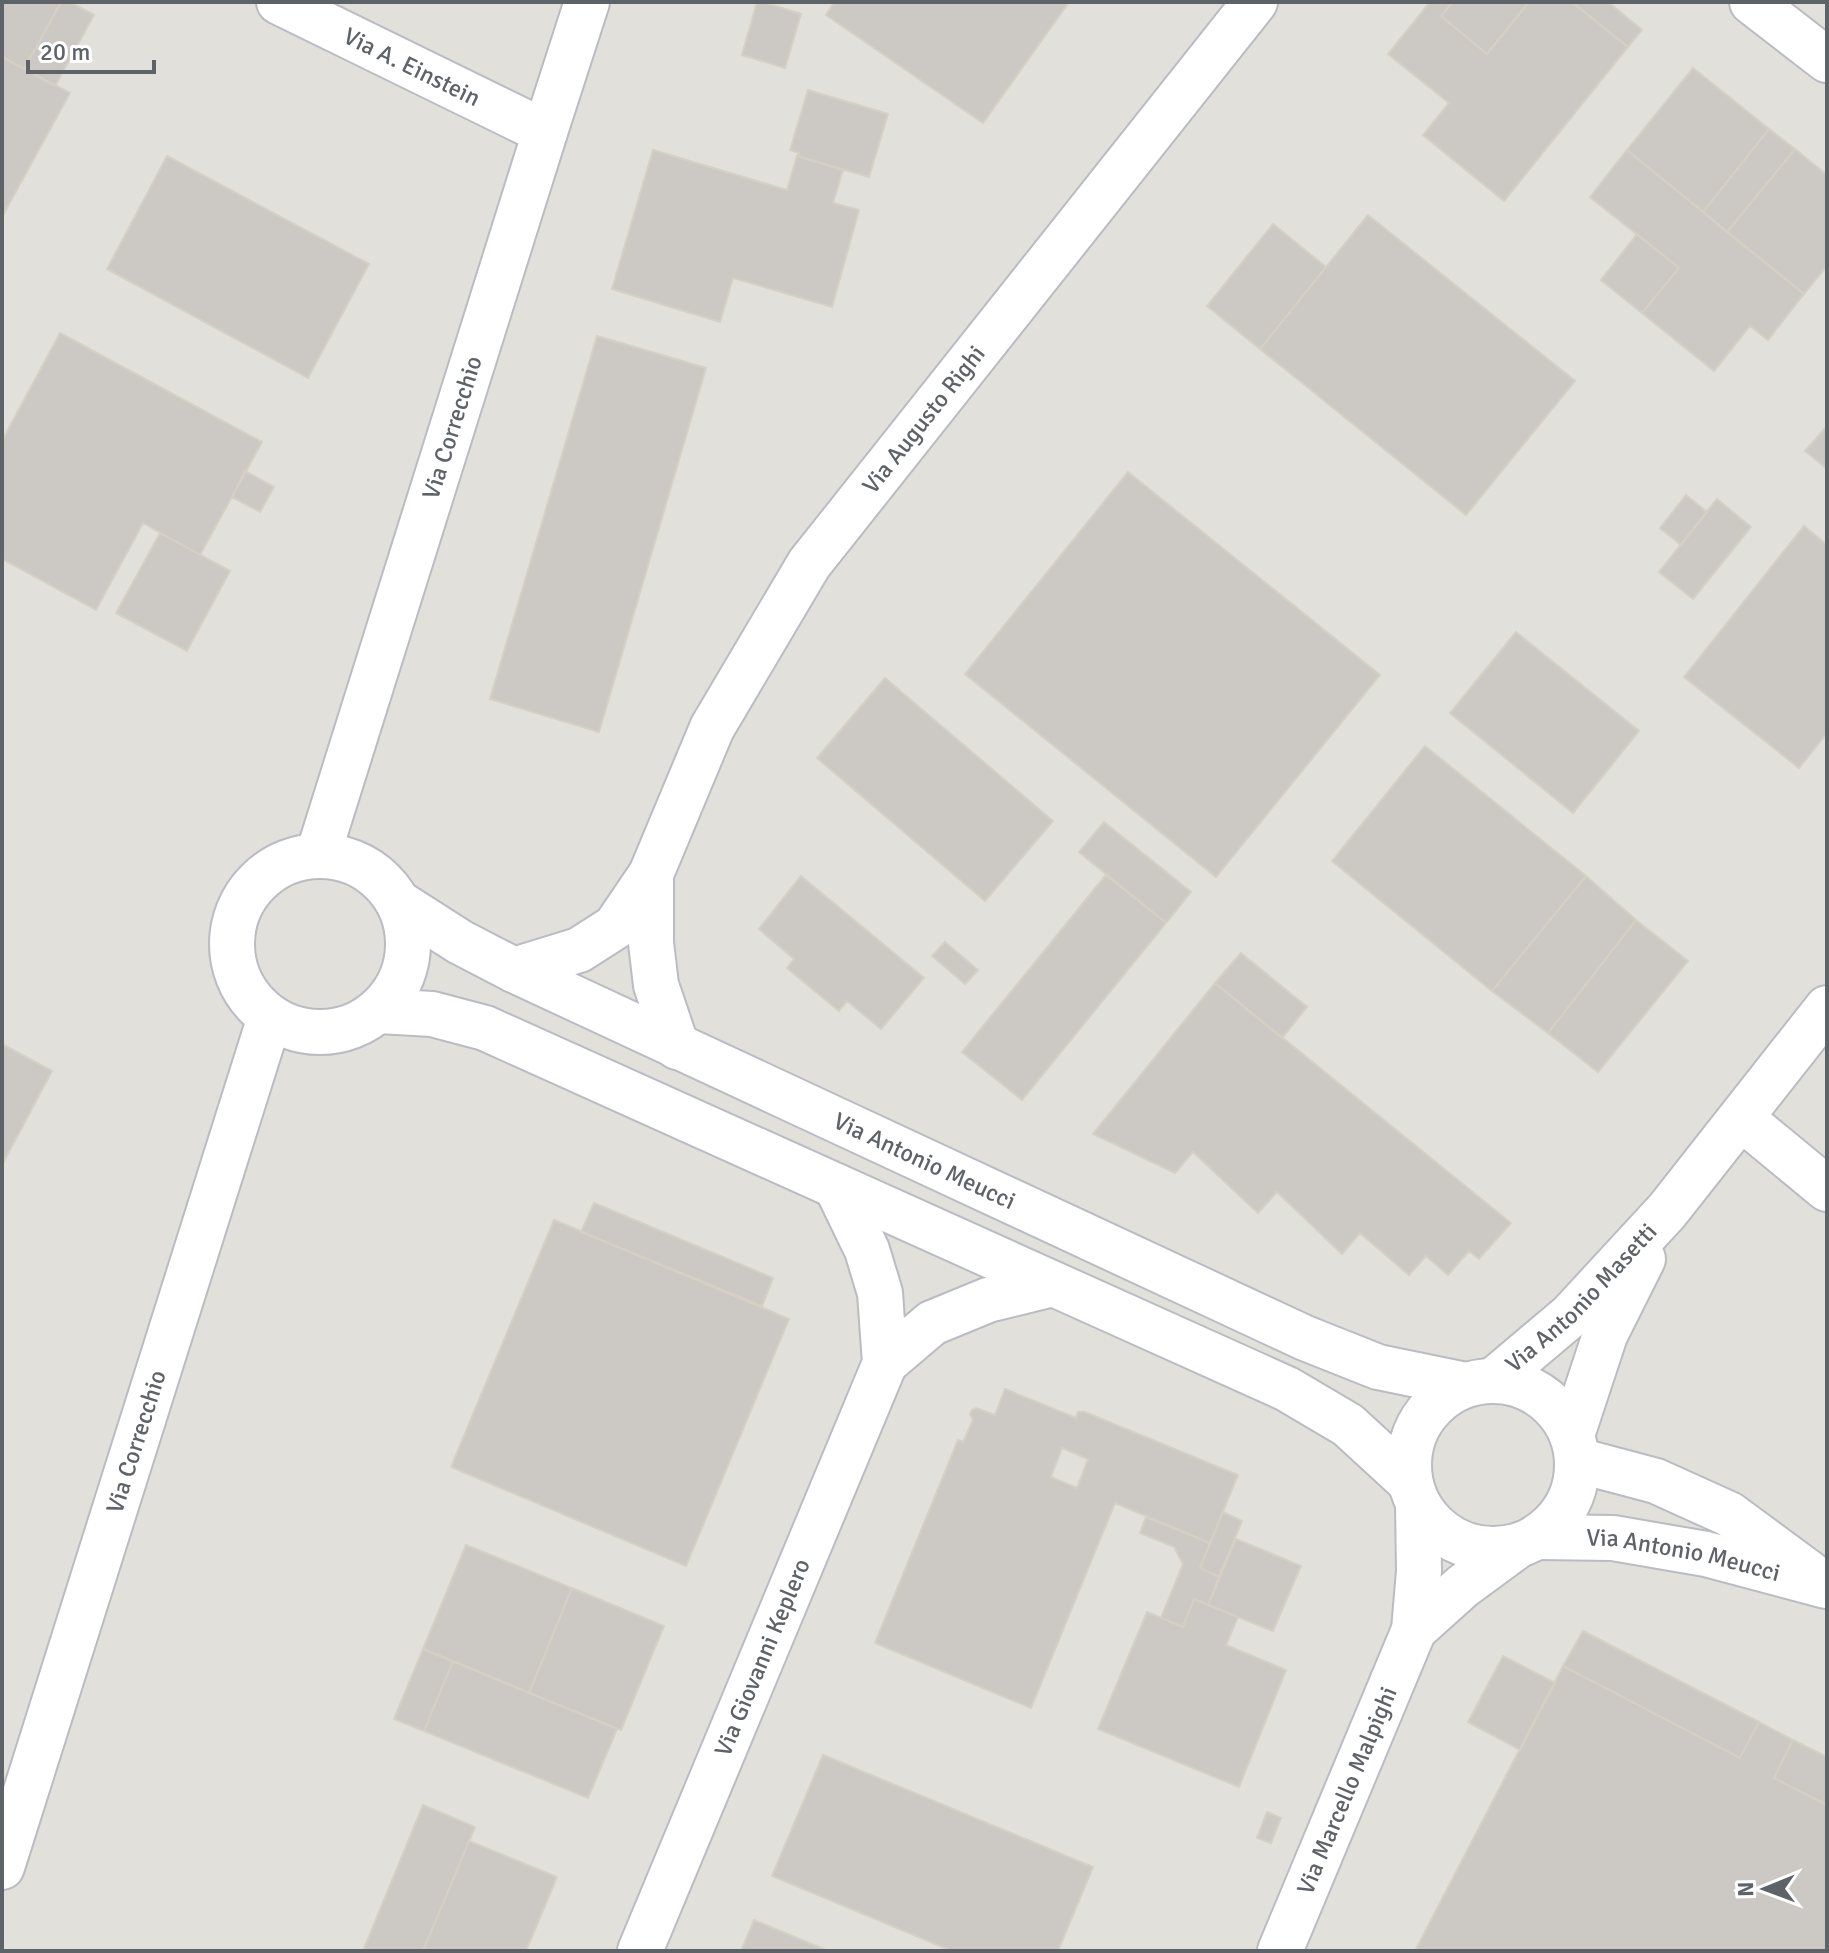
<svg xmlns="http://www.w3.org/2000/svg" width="1829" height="1953" viewBox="0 0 1829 1953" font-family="Signika,sans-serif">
  <rect width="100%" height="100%" fill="#f1eee7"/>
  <path fill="#e2e0db" d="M2 2H1827V1951H2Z"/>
  <path fill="#ccc9c4" stroke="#d6d0c4" stroke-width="2" fill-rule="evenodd" d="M2 2H61L24 69 2 57Z
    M61 2H70L94 15 55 86 24 69Z
    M757 2H763L801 14 785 68 742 55Z
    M834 2H1069L983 123 826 15Z
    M1430 2H1453L1441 16 1487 54 1529 2H1572L1628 47 1504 201 1423 135 1449 103 1388 54Z
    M1453 2H1529L1487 54 1441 16Z
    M1572 2H1608L1642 30 1628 47Z
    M2 57 70 93 2 217Z
    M1693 68 1769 129 1703 212 1627 150Z
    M808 90 888 114 869 177 797 156 799 153 790 150Z
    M1769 129 1795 149 1727 232 1703 212Z
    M1795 149 1827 175V266L1804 294 1727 232Z
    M653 150 787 190 797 156 843 170 833 203 859 210 832 307 733 278 720 322 612 289Z
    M1627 150 1804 294 1768 340 1750 326 1714 371 1642 313 1679 268 1590 197Z
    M167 156 369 264 308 378 107 269Z
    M1368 215 1575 381 1466 515 1260 349Z
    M1273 224 1326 267 1260 349 1207 306Z
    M1637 234 1679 268 1642 313 1601 280Z
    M60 333 262 442 200 555 143 523 96 610 2 559V441Z
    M597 336 706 368 599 732 490 699Z
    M1827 426V469L1805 451Z
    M245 471 274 487 260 512 232 497Z
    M1128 472 1380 675 1216 877 965 674Z
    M1686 495 1707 512 1681 545 1660 528Z
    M1717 499 1751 527 1693 599 1659 572Z
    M1804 526 1827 545V733L1799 768 1684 677Z
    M160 533 230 571 187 651 116 613Z
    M1516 632 1639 731 1573 813 1450 713Z
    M885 678 1053 821 985 901 817 758Z
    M1425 746 1586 876 1492 991 1332 861Z
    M1104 822 1191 892 1166 923 1079 852Z
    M1106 875 1166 923 1022 1100 962 1052Z
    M801 876 924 978 881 1029 847 1001 839 1011 787 968 794 959 759 929Z
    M1586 876 1636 920 1548 1033 1492 991Z
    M1636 920 1688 961 1598 1072 1548 1033Z
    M945 942 978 970 965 984 932 956Z
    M1241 953 1307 1007 1282 1038 1215 983Z
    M1215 983 1511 1223 1479 1259 1469 1251 1448 1275 1426 1256 1409 1275 1360 1233 1342 1254 1277 1192 1258 1213 1193 1152 1175 1173 1093 1134Z
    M2 1044 52 1071 2 1165Z
    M594 1203 773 1278 762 1306 581 1232Z
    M554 1220 789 1319 686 1566 451 1467Z
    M1005 1389 1076 1418 1078 1412H1085L1238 1475 1210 1543 1115 1503 1031 1708 875 1643 958 1440 963 1442 973 1420 970 1414 972 1410 976 1408 995 1415ZM1062 1448 1088 1459 1077 1488 1051 1477Z
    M1223 1512 1242 1521 1219 1577 1200 1568Z
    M1146 1517 1210 1543 1200 1568 1219 1577 1208 1605 1194 1599 1183 1627 1161 1618 1183 1564 1174 1547 1140 1533Z
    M1236 1539 1301 1566 1273 1631 1208 1605Z
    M466 1545 572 1588 529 1693 423 1649Z
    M572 1588 664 1626 621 1730 529 1693Z
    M1194 1599 1238 1617 1226 1645 1286 1670 1239 1787 1098 1729 1147 1612 1183 1627Z
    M1583 1631 1759 1722 1740 1758 1563 1666Z
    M423 1649 453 1661 424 1731 394 1719Z
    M1503 1656 1555 1683 1520 1750 1468 1722Z
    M453 1661 617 1729 588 1798 424 1731Z
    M1563 1666 1740 1758 1759 1722 1793 1740 1774 1778 1827 1805V1951H1415Z
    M1793 1740 1827 1757V1805L1774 1778Z
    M823 1755 1093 1867 1058 1951H952L772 1876Z
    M423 1805 475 1827 423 1951H363Z
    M1267 1812 1281 1818 1271 1843 1257 1838Z
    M469 1841 557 1877 526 1951H423Z
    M754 1920 828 1951H741Z"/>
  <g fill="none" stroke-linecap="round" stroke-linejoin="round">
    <defs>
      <g id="minor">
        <path id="s1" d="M279 2 545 132"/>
        <path d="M1752 2 1827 60"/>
        <path id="s2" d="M318 855 545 132 587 2"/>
        <circle cx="320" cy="944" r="88"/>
        <path d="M651 874V943L656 985 677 1047"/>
        <path id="s3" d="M399 903 460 942 514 970 1305 1338 1378 1367 1466 1385"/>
        <path id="s4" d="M514 970 579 950 615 927 651 874 712 728 809 564 1255 2"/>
        <path d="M379 1011 432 1014 485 1028 1287 1389 1348 1425 1410 1482"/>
        <path d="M1741 1118 1827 1189"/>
        <path d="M885 1363 932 1323 988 1300 1053 1284"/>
        <path id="s5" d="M1494 1380 1571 1315 1667 1211 1827 1008"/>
        <circle cx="1493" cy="1465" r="84"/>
        <path d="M1572 1435 1605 1335 1643 1259"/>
        <path d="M1577 1460 1656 1481 1729 1514 1809 1573"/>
        <path id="s6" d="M1539 1537 1613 1538 1706 1554 1826 1586"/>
        <path d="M1414 1630 1463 1586 1516 1547"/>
        <path id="s7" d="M2 1867 270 1017"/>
        <path id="s8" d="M640 1951 885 1363 880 1293 867 1250 836 1186"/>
        <path id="s9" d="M1280 1951 1414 1630 1419 1571 1418 1505"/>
      </g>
    </defs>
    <use href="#minor" stroke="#b9bcc1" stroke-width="48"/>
    <use href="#minor" stroke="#fff" stroke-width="44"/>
  </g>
  <g text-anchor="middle" stroke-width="6" stroke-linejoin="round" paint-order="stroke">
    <g font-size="24" fill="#5e6368" stroke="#fff">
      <text dy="8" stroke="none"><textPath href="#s1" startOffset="148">Via A. Einstein</textPath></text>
      <text dy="8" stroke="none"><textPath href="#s4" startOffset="708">Via Augusto Righi</textPath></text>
      <text dy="8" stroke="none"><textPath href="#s2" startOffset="448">Via Correcchio</textPath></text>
      <text dy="8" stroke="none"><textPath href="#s3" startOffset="586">Via Antonio Meucci</textPath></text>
      <text dy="8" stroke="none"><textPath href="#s5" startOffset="120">Via Antonio Masetti</textPath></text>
      <text dy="8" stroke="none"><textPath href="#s7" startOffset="446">Via Correcchio</textPath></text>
      <text dy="8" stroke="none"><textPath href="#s6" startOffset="146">Via Antonio Meucci</textPath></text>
      <text dy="8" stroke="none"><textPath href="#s8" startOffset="318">Via Giovanni Keplero</textPath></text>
      <text dy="8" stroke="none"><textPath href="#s9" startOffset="174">Via Marcello Malpighi</textPath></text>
    </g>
  </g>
  <rect width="1829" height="1953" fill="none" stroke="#5e6368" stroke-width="8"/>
  <g transform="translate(1765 1889) rotate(269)" stroke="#ffffff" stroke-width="6" paint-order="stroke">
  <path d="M0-6L14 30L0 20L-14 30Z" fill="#5e6368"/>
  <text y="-12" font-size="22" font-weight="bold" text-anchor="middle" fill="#5e6368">N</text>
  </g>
  <path d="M28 60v12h126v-12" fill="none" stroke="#5e6368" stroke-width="4"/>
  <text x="40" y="60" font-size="24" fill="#5e6368" stroke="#ffffff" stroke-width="6" paint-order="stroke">20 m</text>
</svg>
